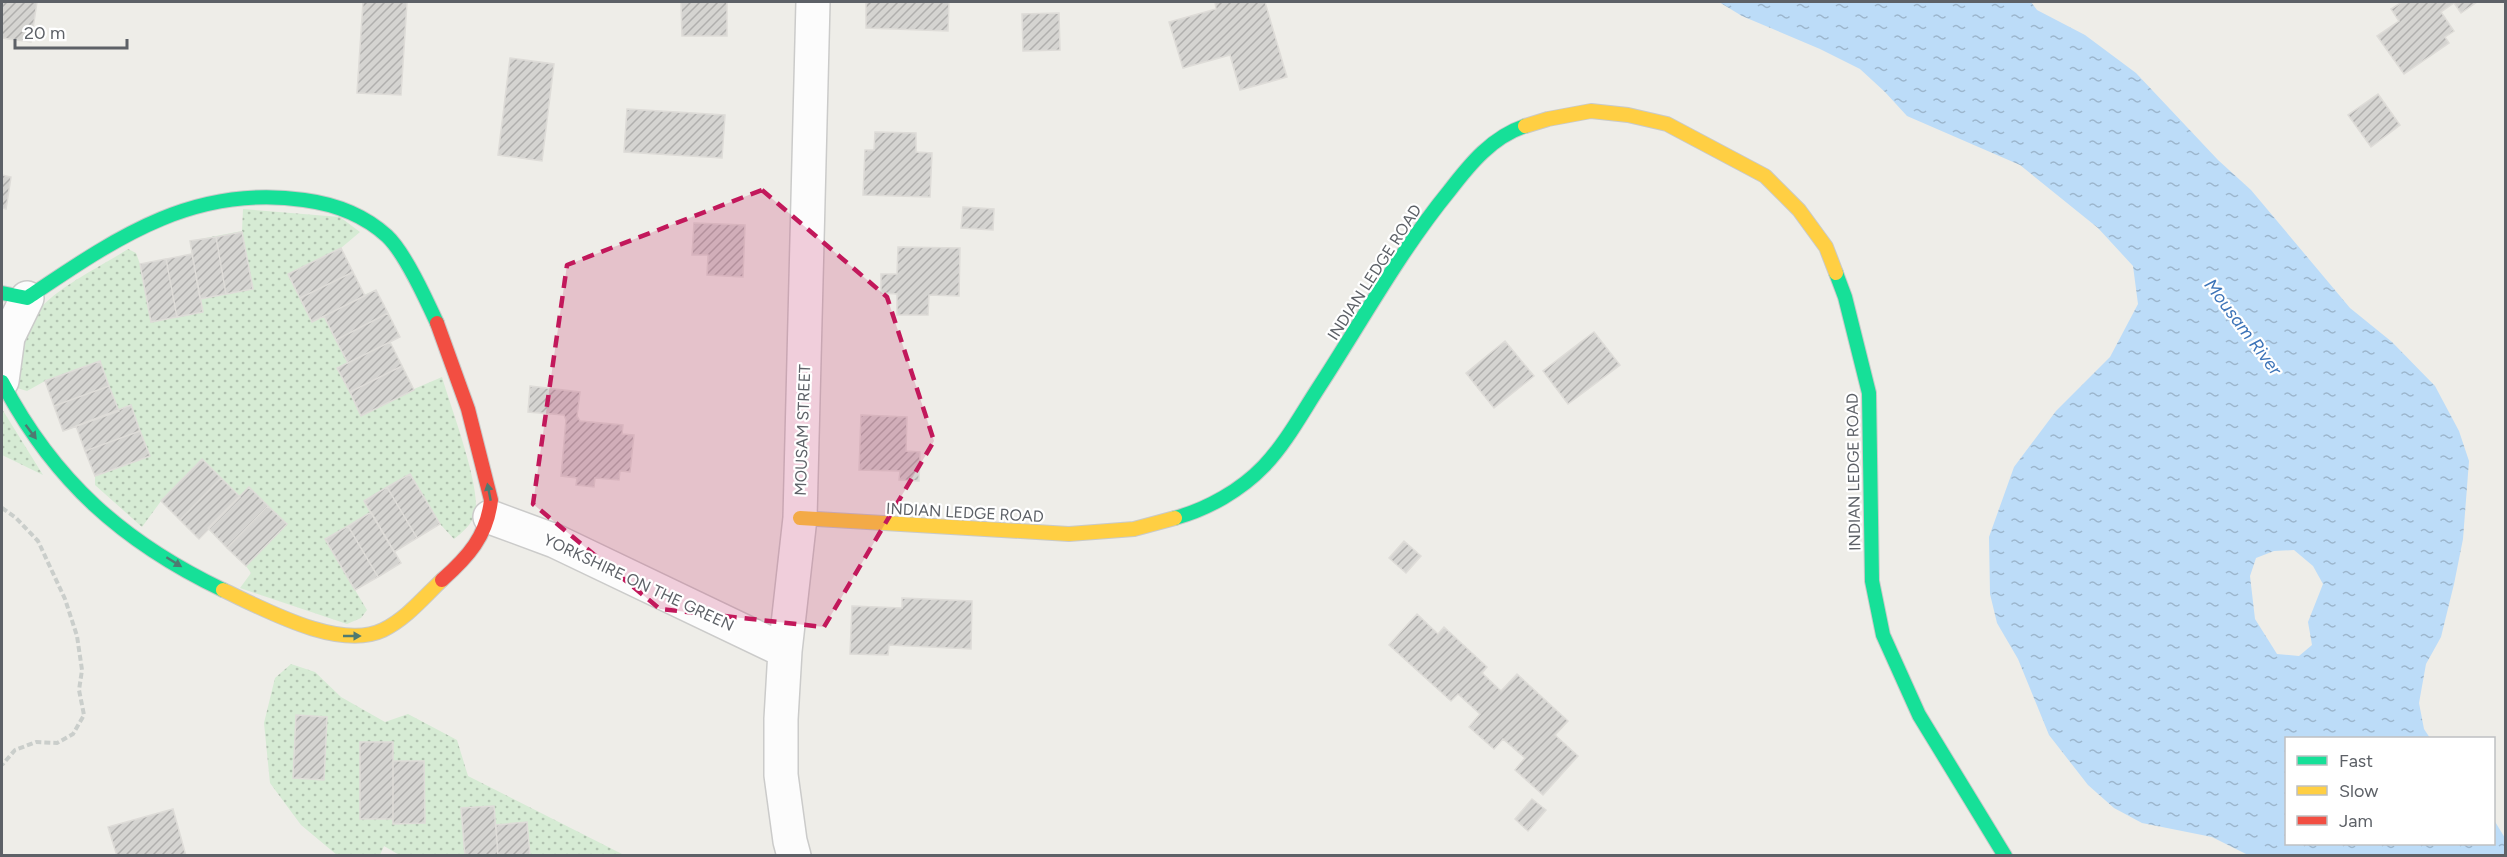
<svg xmlns="http://www.w3.org/2000/svg" width="2507" height="857" viewBox="0 0 2507 857" font-family="Figtree,sans-serif">
  <defs>
    <pattern id="grass-dots" width="8" height="8" patternUnits="userSpaceOnUse" patternTransform="scale(1.5)"><rect width="8" height="8" fill="#d6ebd4"/><path d="M2 2h.1M6 6h.1" fill="none" stroke="#b1c2b0" stroke-width="1.8" stroke-linecap="round"/></pattern>
    <pattern id="water-ripples" width="26" height="14" patternUnits="userSpaceOnUse" patternTransform="scale(1.5)"><rect width="26" height="14" fill="#bcdcf8"/><path d="M2 4q2-2 4 0t4 0M15 11q2-2 4 0t4 0" fill="none" stroke="#9cb6cd"/></pattern>
    <pattern id="building-hatch" width="6" height="6" patternUnits="userSpaceOnUse" patternTransform="scale(1.5)"><rect width="6" height="6" fill="#d5d4d1"/><path d="M-1 1l2-2M0 6l6-6M5 7l2-2" fill="none" stroke="#b0afad"/></pattern>
  </defs>
  <rect width="100%" height="100%" fill="#eeede8"/>
  <path fill="url(#grass-dots)" d="M243 209 340 217 360 232 341 248 364 295 376 290 400 337 390 342 414 389 442 377C450 405 482 489 475 514 472 524 462 533 454 539L440 524 394 551 401 563 355 590 367 610 361 618 347 624 240 588 251 573 246 566 208 529 199 539 161 501 142 527 95 485V476L76 427 63 431 45 381 27 391 17 388C17 376 15 362 17 350 28 298 88 275 128 249L136 253 140 264 192 255 190 241 242 231Z
    M2 409 43 475 2 455Z
    M291 664 315 672 341 697 385 722 408 714 457 740 468 776 624 855 401 856 384 846 380 855H337L301 825 270 783 264 723 275 678Z"/>
  <path fill="url(#water-ripples)" fill-rule="evenodd" d="M1719 2H2031L2037 10 2085 35 2136 73 2218 160 2251 190 2350 308 2392 342 2435 386 2459 431 2469 461 2463 539 2454 584 2441 637 2426 664 2419 703 2424 729 2430 738H2286V844H2494V820L2505 838V855H2248L2212 837 2142 823 2114 808 2088 785 2049 735 2018 659 1997 623 1990 594 1989 537 2014 467 2056 411 2110 357 2138 304 2133 266 2098 228 2020 165 1907 116 1885 92 1860 69 1820 49 1742 16ZM2294 550 2313 566 2323 584 2308 622 2312 645 2299 656 2277 654 2255 619 2250 576 2256 558 2274 551Z"/>
  <path fill="url(#building-hatch)" stroke="#dedcd8" stroke-width="1.5" d="M2 2H37L31 42 2 38Z
    M363 2H407L401 95 357 93Z
    M681 2H727V36H682Z
    M866 2H949L948 31 866 28Z
    M1215 2H1265L1287 77 1240 90 1230 55 1183 68 1169 22 1216 9Z
    M2402 2H2477L2461 13 2454 3 2441 12 2454 31 2445 37 2449 43 2404 74 2377 36 2399 21 2391 9Z
    M1059 13 1060 50 1023 51 1022 14Z
    M510 58 554 64 542 161 498 155Z
    M2378 94 2400 125 2371 147 2348 115Z
    M627 109 725 115 722 158 624 152Z
    M875 132 916 133V152L932 153 930 197 863 195 865 150H874Z
    M2 175 11 177 6 209 2 208Z
    M963 207 994 209 993 230 961 228Z
    M694 223 745 225 743 277 707 275 708 255H692Z
    M242 232 253 289 226 294 216 237Z
    M216 237 226 294 200 299 190 241Z
    M898 247 960 248 959 296 929 295 928 315H897V294L881 293V274H897Z
    M341 248 353 272 300 298 288 274Z
    M192 254 203 312 177 317 166 259Z
    M166 259 177 317 151 322 140 264Z
    M353 272 365 296 312 322 300 298Z
    M376 290 388 313 336 340 324 316Z
    M388 313 400 337 348 363 336 340Z
    M1594 332 1620 365 1568 404 1543 371Z
    M1505 341 1534 376 1494 408 1466 373Z
    M390 342 402 366 350 392 337 368Z
    M100 361 109 386 54 406 45 381Z
    M402 366 414 390 361 416 350 392Z
    M109 386 119 411 63 431 54 406Z
    M530 386 580 392 577 416 580 421 623 425 622 434 634 435 630 472 620 471 619 480 595 478 594 487 576 485 577 478 561 476 566 420 564 415 528 412Z
    M131 405 140 431 85 451 76 426Z
    M861 415 907 417 906 451 920 452 919 481 899 480 900 471 859 470Z
    M140 431 150 456 95 476 85 451Z
    M202 459 221 478 180 520 161 501Z
    M410 474 440 524 417 538 387 487Z
    M221 478 240 497 199 539 180 520Z
    M249 487 268 506 227 548 208 528Z
    M387 487 417 538 394 552 364 501Z
    M268 506 287 524 246 566 227 548Z
    M371 512 401 563 378 577 348 526Z
    M348 526 378 577 355 590 325 539Z
    M1404 541 1421 556 1406 573 1389 558Z
    M902 598 972 601 971 649 889 645 888 655 850 654 852 606 902 608Z
    M1417 614 1438 634 1444 627 1487 667 1482 673 1501 691 1517 674 1568 721 1555 735 1578 756 1543 795 1515 770 1525 758 1503 739 1494 749 1469 727 1480 714 1458 694 1451 701 1389 645Z
    M296 715 327 717 324 780 293 778Z
    M360 742H393V819H360Z
    M393 761H424L425 823 393 824Z
    M1532 799 1546 810 1528 831 1515 819Z
    M494 806 498 856H465L461 808Z
    M173 809 186 856H117L108 827Z
    M527 822 530 856H498L496 825Z"/>
  <g fill="none" stroke-linecap="round" stroke-linejoin="round">
    <defs>
      <path id="street" d="M2 381 8 337 27 298
        M490 517 555 541 785 651
        M794 856 790 841 781 775V719L785 651 800 518 813 2"/>
      <path id="fast" d="M1836 273 1845 297 1869 393 1872 581 1883 635 1919 715 2005 856
        M2 293 27 298C115 239 192 184 304 200 334 204 364 215 387 236 405 253 426 299 437 323
        M2 382C54 481 123 542 223 590
        M1175 518C1208 509 1241 490 1264 466 1286 443 1302 413 1319 387 1362 321 1400 251 1450 190 1470 164 1492 137 1525 126"/>
      <path id="slow" d="M1525 126 1548 119 1591 111 1628 115 1667 124 1765 176 1799 210 1826 247 1836 273
        M800 518 1069 534 1134 529 1175 518
        M223 590C264 609 339 651 383 630 406 619 424 597 442 580"/>
      <path id="jam" d="M437 323 468 409 491 500C487 536 468 557 442 580"/>
    </defs>
    <use href="#street" stroke="#cbcbca" stroke-width="36"/>
    <use href="#fast" stroke="#c9cac9" stroke-width="16"/>
    <use href="#slow" stroke="#c9cac9" stroke-width="16"/>
    <use href="#jam" stroke="#c9cac9" stroke-width="16"/>
    <path stroke="#cacecb" stroke-width="4" stroke-dasharray="6 3" stroke-linecap="butt" d="M2 508 16 518 38 541 65 599 77 636 82 670 79 690 84 715 73 734 57 743 36 742 15 750 2 765"/>
    <use href="#street" stroke="#fcfcfc" stroke-width="33"/>
    <use href="#fast" stroke="#16e098" stroke-width="14"/>
    <use href="#slow" stroke="#ffcf43" stroke-width="14"/>
    <use href="#jam" stroke="#f24e42" stroke-width="14"/>
  </g>
  <defs><path id="oneway-solid" d="M-6-.8H1V-3.2L6.5 0L1 3.2V.8H-6Z" transform="scale(1.5)"/></defs>
  <g fill="#4f7a71">
    <use href="#oneway-solid" transform="translate(31 432) rotate(53)"/>
    <use href="#oneway-solid" transform="translate(489 492) rotate(-101)"/>
    <use href="#oneway-solid" transform="translate(174 562) rotate(32)"/>
    <use href="#oneway-solid" transform="translate(352 636)"/>
  </g>
  <path fill="#c2185b" fill-opacity="0.2" stroke="#c2185b" stroke-width="4.5" stroke-dasharray="12 8" stroke-linejoin="round" d="M762 190 887 297 934 441 824 627 660 609 533 504 567 265Z"/>
  <g text-anchor="middle" stroke-width="4.5" stroke-linejoin="round" paint-order="stroke">
    <g font-size="16" fill="#5d6167" stroke="#fff">
      <text transform="translate(1374 272) rotate(-57)" y="6">INDIAN LEDGE ROAD</text>
      <text transform="translate(802 430) rotate(-88)" y="6">MOUSAM STREET</text>
      <text transform="translate(1853 472) rotate(-91)" y="6">INDIAN LEDGE ROAD</text>
      <text transform="translate(965 512) rotate(3)" y="6">INDIAN LEDGE ROAD</text>
      <text transform="translate(639 582) rotate(25)" y="6">YORKSHIRE ON THE GREEN</text>
    </g>
    <g font-size="18" font-style="italic" fill="#3d74b8" stroke="#fff">
      <text transform="translate(2243 327) rotate(53)" y="6">Mousam River</text>
    </g>
  </g>
  <rect width="2507" height="857" fill="none" stroke="#5d6167" stroke-width="6"/>
  <rect x="2285" y="737" width="210" height="108" fill="#ffffff" stroke="#bec0c2" stroke-width="1.5"/>
  <rect x="2297" y="756" width="30" height="9" fill="#16e098" stroke="#bec0c2" stroke-width="1.5"/>
  <text x="2339" y="767" font-size="18" fill="#5d6167">Fast</text>
  <rect x="2297" y="786" width="30" height="9" fill="#ffcf43" stroke="#bec0c2" stroke-width="1.5"/>
  <text x="2339" y="797" font-size="18" fill="#5d6167">Slow</text>
  <rect x="2297" y="816" width="30" height="9" fill="#f24e42" stroke="#bec0c2" stroke-width="1.5"/>
  <text x="2339" y="827" font-size="18" fill="#5d6167">Jam</text>
  <path d="M15 39v9h112v-9" fill="none" stroke="#5d6167" stroke-width="3"/>
  <text x="24" y="39" font-size="18" fill="#5d6167" stroke="#ffffff" stroke-width="4.5" paint-order="stroke">20 m</text>
</svg>
